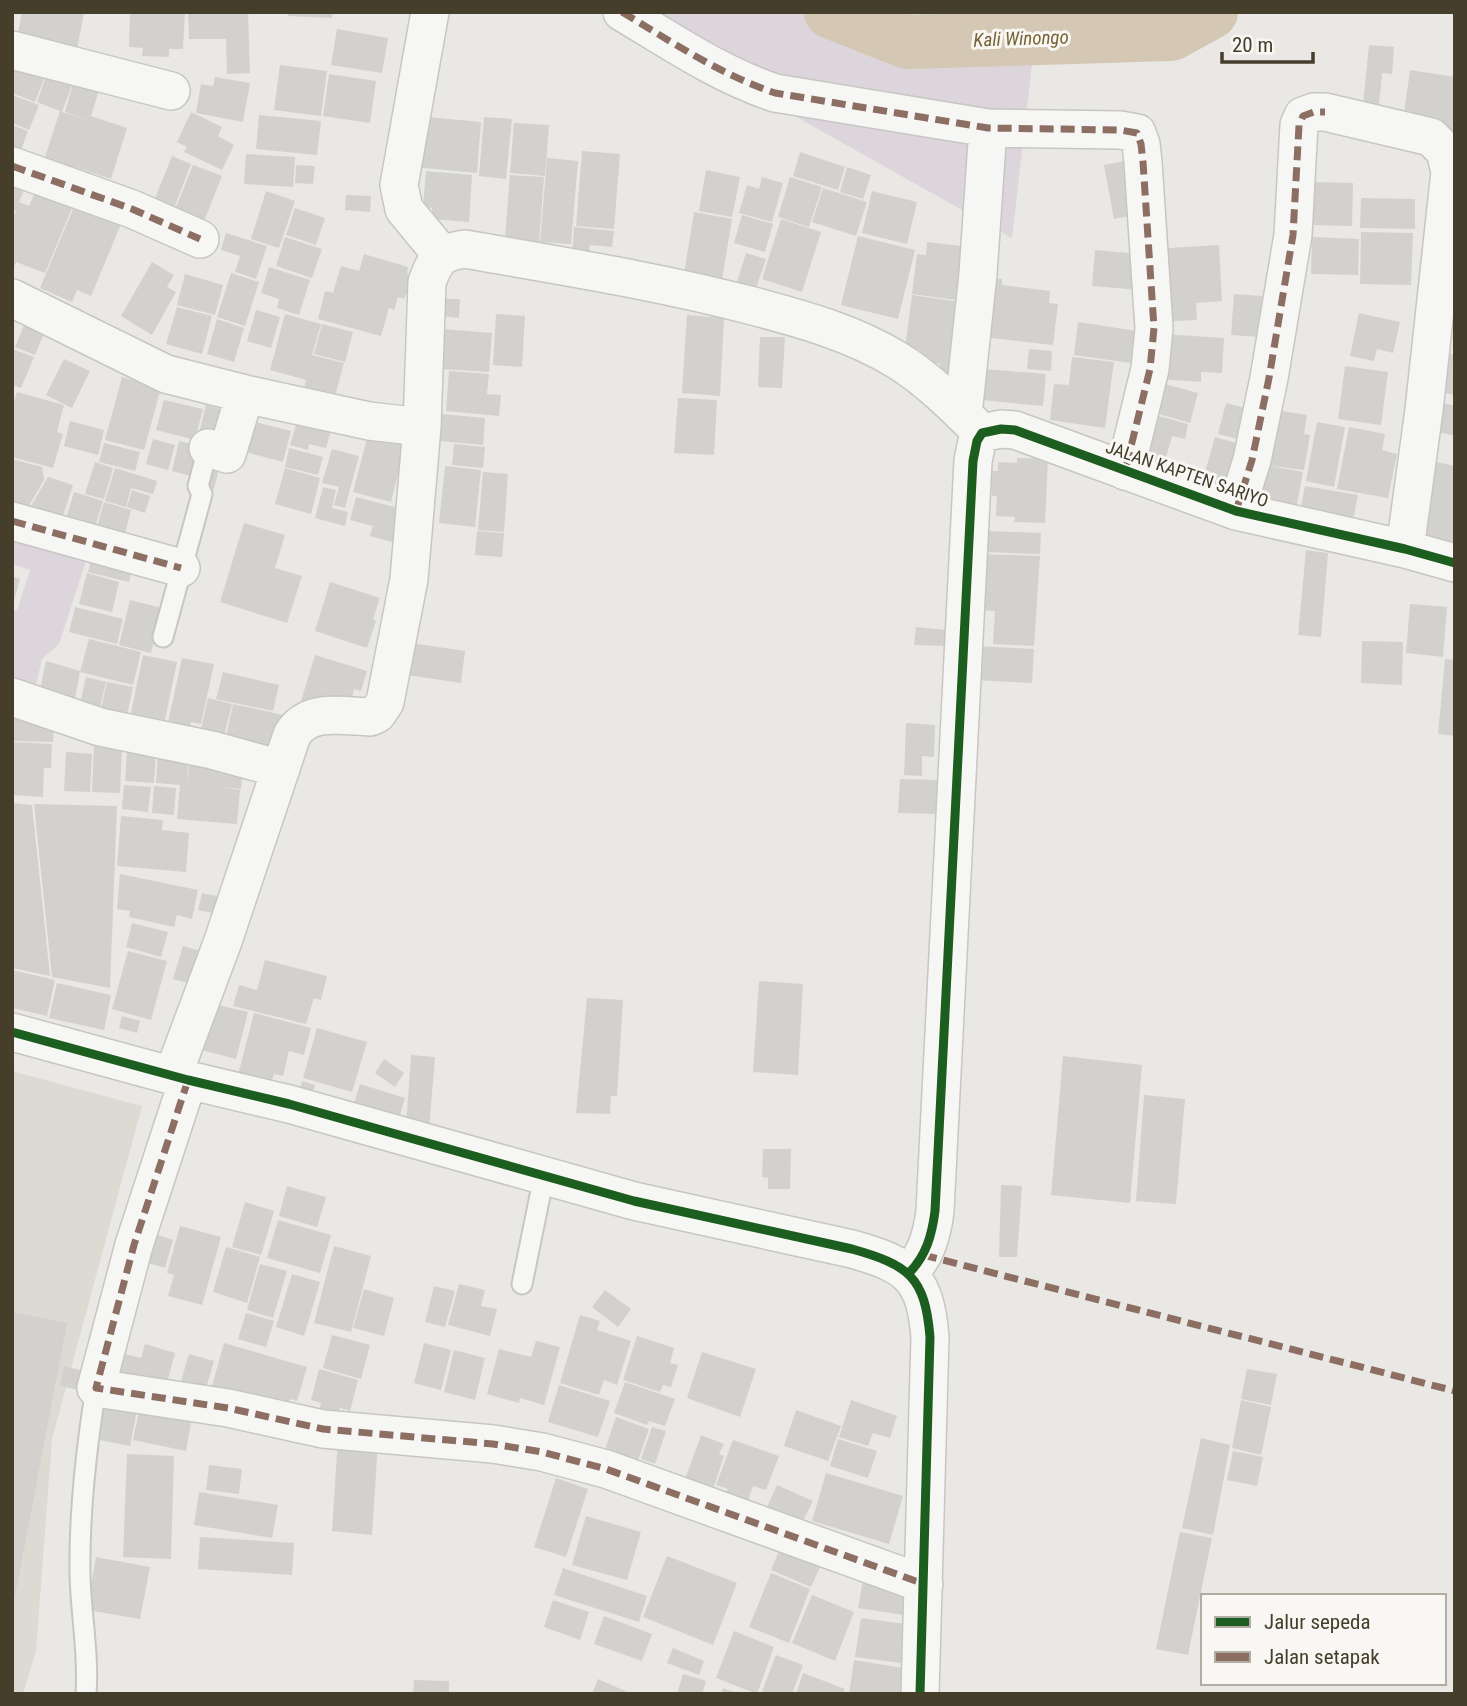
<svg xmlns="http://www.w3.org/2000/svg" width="1467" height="1706" viewBox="0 0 1467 1706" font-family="'Roboto Condensed',sans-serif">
  <rect width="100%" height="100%" fill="#e9e8e5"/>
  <path fill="#dcdad3" d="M12 1071 142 1106 52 1439 36 1651 23 1694H12Z"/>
  <path fill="#ddd5dc" d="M609 12H1038L1012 238Z
    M12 534 89 552 59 644 42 659 31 706 12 710V610L17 611 30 570 12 564Z"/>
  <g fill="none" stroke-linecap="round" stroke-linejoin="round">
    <path stroke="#d4c8b4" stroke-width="54" d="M831 12 907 42 1171 34 1211 12"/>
  </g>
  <path fill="#d2d1ce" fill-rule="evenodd" d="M22 12H84L75 61 16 43Z
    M130 12H185L183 49H169V57L142 56 143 48 129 47Z
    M188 12H248L250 73 227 74 226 39H189Z
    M289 12H333L332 18 288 16Z
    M337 29 388 38 382 73 331 65Z
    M1369 45 1394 47 1392 74 1382 73 1378 116 1362 115Z
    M12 55 48 68 35 102 12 93Z
    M280 65 327 71 321 116 274 110Z
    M48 70 102 80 91 116 127 128 111 179 74 167 40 172 60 111 37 102ZM74 80 65 112 90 121 62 112Z
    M1410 70 1455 77V138L1403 121Z
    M329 74 376 81 370 123 323 116Z
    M215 77 250 83 243 122 196 113 201 84 213 86Z
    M12 95 39 105 29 130 12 123Z
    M191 112 222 127 218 136 234 145 222 170 184 152 187 147 177 142Z
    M259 115 321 121 317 155 256 149Z
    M417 116 481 122 477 173 413 167Z
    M484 117 512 119 506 179 479 176Z
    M514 123 549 125 545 176 510 173Z
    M12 125 28 131 21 150 12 147Z
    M582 151 620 154 614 229 576 226Z
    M800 152 845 167 838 190 793 176Z
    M246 154 295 157 293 187 244 184Z
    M172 156 191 164 171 216 151 208Z
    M547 158 578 161 571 244 540 242Z
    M1130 160 1140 214 1114 219 1104 165Z
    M193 165 222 176 201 229 172 217Z
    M296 165 315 166 313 184 295 183Z
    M847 167 871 175 863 199 840 192Z
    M706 170 740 177 732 217 699 211Z
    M12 171 29 178 19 202 29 206 38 186 77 196 45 273 16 262 12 271V219L16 211 12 209Z
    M426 171 472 175 469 222 432 219V208L423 207Z
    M510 175 544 177 539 242 505 238Z
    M762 177 783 183 772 222 739 213 747 185 759 189Z
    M790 177 822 187 809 227 778 217Z
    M1314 182 1353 183 1352 226 1312 225Z
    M823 188 867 202 856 236 812 222Z
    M266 191 295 201 279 248 251 239Z
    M872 191 917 202 907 244 862 233Z
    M346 195 371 196 370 212 345 210Z
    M78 197 124 217 91 296 77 290 72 302 40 288Z
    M1361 198 1415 199V229L1360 228Z
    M295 208 325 218 316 245 286 235Z
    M694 212 732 219 722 280 684 274Z
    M742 215 773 224 765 252 734 243Z
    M781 219 821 232 802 292 762 279Z
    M574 227 614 231 612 247 590 245 588 261 572 259Z
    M1361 232 1413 233 1411 285 1360 284Z
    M226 233 267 246 256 279 235 272 240 256 221 250Z
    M858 236 915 250 898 319 841 305Z
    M285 237 322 249 312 278 276 266Z
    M1312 237 1359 239 1358 275 1311 274Z
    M927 242 970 247 963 301 912 294 917 254 926 255Z
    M1219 245 1222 301 1196 303 1197 320 1157 322 1153 249Z
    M1095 250 1141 254 1138 290 1092 286Z
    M746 253 766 259 755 291 736 285Z
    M364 254 408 267 407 274 417 277 414 297 406 294 404 299 398 297 394 310 389 308 381 336 318 319 325 291 333 293 341 266 359 271Z
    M152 262 174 275 167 287 176 292 152 335 121 316Z
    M269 267 310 280 299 315 277 308 279 299 261 293Z
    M231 273 259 282 245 326 217 317Z
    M185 274 223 285 215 315 177 305Z
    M981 278 1002 279V285L1050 291 1049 303 1058 304 1053 345 974 336Z
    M1234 294 1262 296 1261 310 1269 311 1259 337 1231 335Z
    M912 295 967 303 960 377 938 374 940 364 918 361 920 350 905 348Z
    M443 299H460L459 318 442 316Z
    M177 307 212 316 202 354 166 344Z
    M256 310 280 317 271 348 247 341Z
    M1359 313 1400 322 1393 353 1377 349 1374 361 1350 356Z
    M285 314 321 324 312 355 344 363 335 396 304 388 306 380 270 370Z
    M496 314 525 316 522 367 493 365Z
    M687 315 724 318 720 396 682 393Z
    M27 318 47 326 35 355 15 347Z
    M217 319 244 328 234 362 207 354Z
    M1078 322 1150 333 1145 365 1074 355Z
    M322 324 353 332 345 362 314 354Z
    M443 329 492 333 489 372 440 369Z
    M1162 334 1224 338 1222 373 1201 372V382L1159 379Z
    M760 337H785L782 388 758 387Z
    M12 349 34 357 21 388 12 385Z
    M1029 349 1052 351 1051 371 1027 369Z
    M1442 352 1455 355V395L1435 391Z
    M1072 357 1114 362 1105 428 1050 420 1054 384 1069 385Z
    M64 359 90 371 72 408 46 395Z
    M1345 366 1388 372 1381 425 1338 419Z
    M973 368 1046 374 1043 406 970 399Z
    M449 371 489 374 487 394 501 395 499 416 446 411Z
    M122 377 161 388 144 450 105 440Z
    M1157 382 1198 393 1190 423 1149 411Z
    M17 392 64 405 57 432 63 434 53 468 12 457V407Z
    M678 398 717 400 714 455 674 453Z
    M164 400 203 409 195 440 156 430Z
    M1226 403 1253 410 1245 441 1218 434Z
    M1444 403 1455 406V436L1438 432Z
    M206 405 231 412 222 447 197 441Z
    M1275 410 1307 415 1304 434 1310 435 1304 470 1264 465 1303 472 1295 514 1248 506Z
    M442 414 485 418 483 445 440 441Z
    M1151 414 1188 424 1185 439 1172 436 1164 465 1139 459Z
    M299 415 333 424 326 448 309 444 308 450 290 445Z
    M243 419 291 431 283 462 235 449Z
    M70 421 104 430 98 455 64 446Z
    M1317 422 1345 427 1334 487 1306 481Z
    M1349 427 1385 434 1382 450 1397 454 1388 498 1337 489Z
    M369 431 406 441 391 502 353 492Z
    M1215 437 1247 446 1241 489 1201 486Z
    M153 439 175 445 168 470 146 464Z
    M179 441 199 446 191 476 172 471Z
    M104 443 140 452 135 471 99 462Z
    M454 444 485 447 483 468 452 465Z
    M289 448 323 457 318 475 285 467Z
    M332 449 359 456 345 508 334 505 339 487 322 483Z
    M1017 458 1048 459 1045 523 1014 522 1015 517 996 516 997 496H992V471H998V462L1017 463Z
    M12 459 42 467 44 480 24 514 12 511Z
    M1433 461 1455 466V552L1418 543Z
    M95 462 113 468 104 499 85 494Z
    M204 465 219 469 214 489 199 484Z
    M445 466 481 470 475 527 439 523Z
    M115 468 157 481 153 494 131 488 126 507 105 501Z
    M285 468 320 478 311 514 275 504Z
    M483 472 508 474 504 532 478 530Z
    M48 477 73 485 59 528 25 516Z
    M1305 486 1358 495 1353 521 1300 512Z
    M323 487 336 490 332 508 348 512 345 526 315 518Z
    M132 490 150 496 145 513 127 507Z
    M74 492 103 501 91 540 62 532Z
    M356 497 406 510 396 543 370 536 373 526 350 520Z
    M104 502 131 510 121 549 93 541Z
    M244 523 285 535 275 568 302 576 287 623 220 602Z
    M477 531 504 533 502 557 475 555Z
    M986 531 1041 533 1040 554 985 552Z
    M94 547 135 557 129 582 88 572Z
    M1306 550 1328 553 1321 637 1298 635Z
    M978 554 1040 556 1034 646 993 644 995 611 976 610Z
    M87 573 119 582 112 612 79 604Z
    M12 576 20 579 13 604H12Z
    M330 582 380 598 373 619 376 621 367 648 315 631Z
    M130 600 162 608 151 653 119 645Z
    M1410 604 1447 607 1443 657 1406 653Z
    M75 607 123 619 117 644 69 632Z
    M916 627 946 630 945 646 914 645Z
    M89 639 141 652 133 685 80 672Z
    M1362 641 1403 642 1402 685 1361 683Z
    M411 643 465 651 461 683 407 675Z
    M975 646 1034 649 1032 683 973 680Z
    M143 655 177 662 163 729 129 722Z
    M315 655 367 671 361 691 354 689 351 702 313 705 301 701Z
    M182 658 214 664 201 724 191 722 187 737 166 732Z
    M1445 659 1455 660V736L1438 734Z
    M46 661 80 671 73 709 38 700Z
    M223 672 279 685 273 711 216 699Z
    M86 677 106 682 98 716 78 712Z
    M107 682 133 687 124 729 98 723Z
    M208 698 232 704 222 744 199 739Z
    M233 704 283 715 273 761 223 750Z
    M12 716 54 718 53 742 12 741Z
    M906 723 935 725 934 757 922 756V776L904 775Z
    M12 742 52 744 51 768H44L43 797 12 795Z
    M94 744 122 745 120 793 92 792Z
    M127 750 156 752 154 783 125 781Z
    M190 751 243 764 241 789 217 787 240 790 237 824 177 819 180 785 156 783 158 752 188 755 187 786Z
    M66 752 92 754 90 792 64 791Z
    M900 779 938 780 937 814 898 813Z
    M124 785 151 787 148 812 122 809Z
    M154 786 176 788 174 815 152 813Z
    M12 803 32 805 50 976 12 968Z
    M34 804 117 806 110 988 52 977Z
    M121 816 163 820 162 830 189 833 186 872 117 866Z
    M120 874 198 890 192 919 177 915 174 927 129 917 130 911 117 909Z
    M202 893 217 896 213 913 198 910Z
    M132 923 168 932 161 957 126 947Z
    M183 946 208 953 199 986 173 979Z
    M128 951 167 961 151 1020 112 1009Z
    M265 960 327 976 321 1000 314 998 306 1024 233 1006 239 985 257 990Z
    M12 970 55 980 47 1016 12 1008Z
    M759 981 803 984 798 1075 753 1072Z
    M57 983 111 995 104 1030 49 1018Z
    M587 998 623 1000 617 1096H611L610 1114 576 1113Z
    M205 1002 248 1012 236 1059 194 1048Z
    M254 1013 311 1028 304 1055 289 1051 283 1076 274 1074 271 1083 238 1075Z
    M122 1016 140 1021 137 1033 119 1028Z
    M317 1028 367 1042 352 1092 303 1078Z
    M411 1055 435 1057 429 1129 406 1127Z
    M1063 1056 1142 1065 1130 1203 1051 1195Z
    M384 1059 404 1073 395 1087 375 1073Z
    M302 1081 315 1085 311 1097 298 1093Z
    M360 1084 405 1098 398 1121 353 1106Z
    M1144 1095 1185 1099 1176 1204 1136 1201Z
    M763 1149H791L790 1189H768V1178L762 1177Z
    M1001 1185 1022 1186 1017 1257H999Z
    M287 1186 326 1197 317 1227 279 1216Z
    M245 1202 274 1211 261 1255 232 1247Z
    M278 1220 331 1235 320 1273 267 1258Z
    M180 1226 221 1237 202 1305 168 1296 174 1275 167 1273Z
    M155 1234 173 1240 165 1268 148 1263Z
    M334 1246 371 1256 351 1332 314 1323Z
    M226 1247 260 1257 247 1303 213 1292Z
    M260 1264 287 1271 273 1318 247 1310Z
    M292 1274 320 1282 304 1336 276 1327Z
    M459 1284 485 1290 481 1306 497 1309 490 1336 448 1325Z
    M434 1286 455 1291 445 1327 425 1322Z
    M364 1289 394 1298 384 1336 353 1328Z
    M605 1290 631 1309 618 1327 592 1307Z
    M12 1312 67 1323 14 1602H12Z
    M246 1313 274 1321 266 1347 238 1339Z
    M580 1315 600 1321 597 1330 631 1341 617 1385 604 1380 599 1395 560 1383Z
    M332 1335 370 1345 361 1379 323 1368Z
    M637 1336 674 1348 670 1363 678 1365 671 1387 663 1385 660 1392 623 1380Z
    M536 1341 560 1347 544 1405 520 1398 519 1403 487 1394 499 1349 531 1357Z
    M224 1343 307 1367 297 1401 290 1399 286 1410 210 1393Z
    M424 1343 451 1350 441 1390 414 1383Z
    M145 1344 175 1353 165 1390 118 1377 125 1354 141 1358Z
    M454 1350 485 1358 475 1400 444 1392Z
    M702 1352 756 1369 740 1417 687 1398Z
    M189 1354 214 1361 204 1395 179 1388Z
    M64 1366 88 1372 84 1391 60 1386Z
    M319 1369 358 1380 350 1411 340 1408 337 1418 319 1413 321 1403 311 1400Z
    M1247 1369 1277 1374 1271 1405 1241 1399Z
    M625 1382 675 1399 665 1426 649 1421 647 1425 614 1413Z
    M559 1385 610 1401 598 1437 548 1422Z
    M104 1393 139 1400 130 1446 94 1439Z
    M851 1400 897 1416 890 1438 873 1433 868 1446 839 1437Z
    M1241 1400 1271 1407 1261 1455 1232 1448Z
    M141 1401 193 1412 186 1451 133 1440Z
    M796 1410 841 1426 828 1461 784 1446Z
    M616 1417 649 1429 634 1472 601 1462Z
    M652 1427 666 1431 655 1464 641 1459Z
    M701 1435 724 1444 719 1454 724 1456 712 1492 684 1482Z
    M1201 1438 1230 1445 1213 1535 1182 1528Z
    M338 1439 378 1442 372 1535 332 1531Z
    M838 1439 877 1451 868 1478 830 1466Z
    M733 1440 779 1456 766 1490 753 1486 746 1506 724 1498 728 1489 716 1485Z
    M1233 1451 1263 1457 1257 1486 1227 1480Z
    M127 1454 174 1456 171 1559 123 1557Z
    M209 1465 242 1469 239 1494 206 1490Z
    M826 1473 903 1496 889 1544 812 1521Z
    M556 1478 588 1489 566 1557 534 1547Z
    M777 1485 813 1501 802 1523 767 1507Z
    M199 1492 278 1505 272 1538 194 1525Z
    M586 1516 641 1532 627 1580 572 1565Z
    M1180 1532 1212 1538 1188 1655 1156 1649Z
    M200 1537 294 1543 292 1575 198 1569Z
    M780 1548 821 1565 811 1587 771 1570Z
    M667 1556 737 1583 713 1645 643 1617Z
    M96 1557 150 1567 140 1619 87 1610Z
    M563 1568 647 1596 639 1622 554 1595Z
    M771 1573 810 1589 789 1643 749 1627Z
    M863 1580 914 1587 910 1616 858 1608Z
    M812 1595 854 1612 835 1661 792 1643Z
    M553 1600 589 1612 580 1640 544 1627Z
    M604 1616 652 1634 642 1661 594 1644Z
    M861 1618 913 1625 908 1664 855 1657Z
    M734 1631 774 1647 757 1694 716 1678Z
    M673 1648 704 1661 699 1675 667 1663Z
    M776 1655 803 1665 792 1694H761Z
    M854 1660 909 1669 905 1694H849Z
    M803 1673 845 1689 843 1694H796Z
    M683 1674 706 1681 702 1694H677Z
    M598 1679 632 1694H592Z
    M414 1680 449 1681V1694H413Z
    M723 1688 738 1693V1694H721Z"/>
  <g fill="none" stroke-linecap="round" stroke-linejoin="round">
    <defs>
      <path id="service" d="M163 637 202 494 198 486 208 448
        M522 1284 544 1176
        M86 1694C89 1654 81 1615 80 1575 79 1512 86 1450 96 1388"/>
      <path id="minor" d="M430 12 399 185 404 209 442 255
        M622 12C672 42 719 74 775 93L988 128 1120 130 1137 133 1141 144 1143 162 1154 328 1150 369 1125 471
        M12 50 171 91
        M12 166 132 209 200 239
        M12 298 166 374 245 394 369 421 422 427 427 282C436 259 439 253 465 249 561 266 658 281 753 306 802 319 853 333 897 360 928 379 957 408 982 433
        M963 414 978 274 988 128
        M208 448 227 454 245 394
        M1236 511 1252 460 1269 378 1293 235 1299 125 1303 116 1314 112H1325L1431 137 1445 151 1450 172 1424 410 1405 549
        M12 521 181 568
        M12 697 100 727 212 750 281 769
        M12 1032 188 1080 289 1104 634 1201 852 1249C909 1265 925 1277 930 1337L920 1694
        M173 1075 223 941 292 735C308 708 342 716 370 717L377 714 385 702 409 579 422 427
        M188 1080 134 1245 96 1388 228 1408 323 1429 493 1444 542 1452 606 1469 924 1584
        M909 1273C926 1256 932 1235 935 1211L973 461 977 441 982 433 1001 429 1015 430 1236 511 1405 549 1455 563"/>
    </defs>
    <use href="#service" stroke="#c7c6c3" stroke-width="23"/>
    <use href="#minor" stroke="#c7c6c3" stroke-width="40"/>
    <use href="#service" stroke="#f6f6f4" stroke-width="19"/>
    <use href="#minor" stroke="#f6f6f4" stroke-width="37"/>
    <path stroke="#8d6e63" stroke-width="7" stroke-dasharray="14 7" stroke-linecap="butt" d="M622 12C672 42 719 74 775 93L988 128 1120 130 1137 133 1141 144 1143 162 1154 328 1150 369 1125 471
      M12 166 132 209 200 239
      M1236 511 1252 460 1269 378 1293 235 1299 125 1303 116 1314 112H1325
      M12 521 181 568
      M188 1080 134 1245 96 1388 228 1408 323 1429 493 1444 542 1452 606 1469 924 1584
      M923 1255 1455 1391"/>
    <defs>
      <path id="cycleway" d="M12 1032 188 1080 289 1104 634 1201 852 1249C909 1265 925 1277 930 1337L920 1694
        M909 1273C926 1256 932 1235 935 1211L973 461 977 441 982 433 1001 429 1015 430 1236 511 1405 549 1455 563"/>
    </defs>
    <use href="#cycleway" stroke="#f8f7f3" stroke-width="13"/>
    <use href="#cycleway" stroke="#1b5e20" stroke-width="9"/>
  </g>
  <g text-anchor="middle" stroke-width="6" stroke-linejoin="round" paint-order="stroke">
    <g font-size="18" fill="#443e2b" stroke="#f8f7f3">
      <text transform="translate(1187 474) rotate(19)" y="6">JALAN KAPTEN SARIYO</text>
    </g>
    <g font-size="19" font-style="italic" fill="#786335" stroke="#f8f7f3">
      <text transform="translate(1021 38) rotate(-2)" y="7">Kali Winongo</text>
    </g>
  </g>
  <rect width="1467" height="1706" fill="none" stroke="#443e2b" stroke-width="28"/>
  <rect x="1201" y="1594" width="245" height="91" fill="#f8f7f3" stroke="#b0ada3" stroke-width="2"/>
  <rect x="1215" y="1617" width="35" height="10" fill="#1b5e20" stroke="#b0ada3" stroke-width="2"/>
  <text x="1264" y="1629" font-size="21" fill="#443e2b">Jalur sepeda</text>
  <rect x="1215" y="1652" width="35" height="10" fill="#8d6e63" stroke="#b0ada3" stroke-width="2"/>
  <text x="1264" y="1664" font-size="21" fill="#443e2b">Jalan setapak</text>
  <path d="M1222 52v10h91v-10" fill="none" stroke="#443e2b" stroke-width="3.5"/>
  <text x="1232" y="52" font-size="21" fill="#443e2b" stroke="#f8f7f3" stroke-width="5" paint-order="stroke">20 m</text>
</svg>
